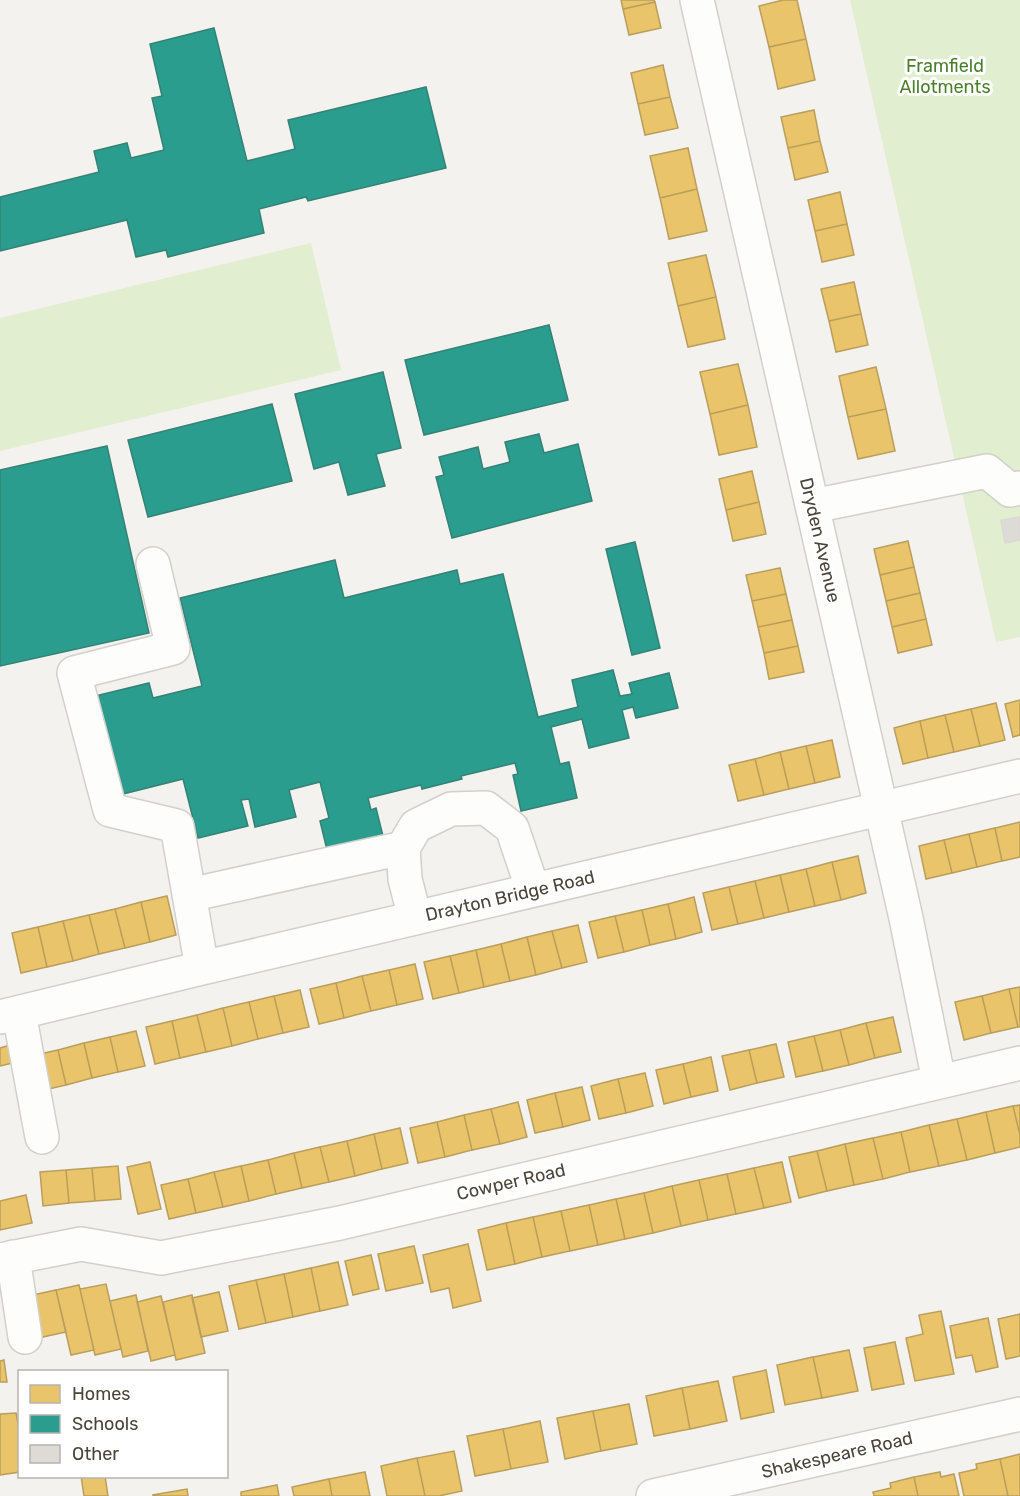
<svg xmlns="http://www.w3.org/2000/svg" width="1020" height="1496" viewBox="0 0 1020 1496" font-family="Rubik,sans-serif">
  <rect width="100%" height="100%" fill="#f4f2ee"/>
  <path fill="#e1eecf" d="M850 0H1020V637L996 642Z
    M311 243 341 370 0 451V318Z"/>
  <path fill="#e9c46a" stroke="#ba9e5b" stroke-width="1.5" d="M621 0H654L655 2 623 9Z
    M783 0H797L806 39 769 47 759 6Z
    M655 2 661 28 629 35 623 9Z
    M806 39 815 80 778 89 769 47Z
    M663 65 670 97 638 104 631 73Z
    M670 97 678 128 645 135 638 104Z
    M814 110 820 141 788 148 781 117Z
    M820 141 828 172 795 180 788 148Z
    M688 148 697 189 660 198 650 156Z
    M697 189 707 231 669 239 660 198Z
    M840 192 847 224 815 231 808 200Z
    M847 224 854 255 822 262 815 231Z
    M706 255 716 297 678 306 668 263Z
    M854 282 861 314 829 321 821 289Z
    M716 297 725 339 688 347 678 306Z
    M861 314 868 345 836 352 829 321Z
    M738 364 748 405 710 414 700 372Z
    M876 367 886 409 848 417 839 376Z
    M748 405 757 447 719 455 710 414Z
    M886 409 895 451 858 459 848 417Z
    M752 471 759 502 726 510 719 479Z
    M759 502 766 534 733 541 726 510Z
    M908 541 914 567 880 575 874 549Z
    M914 567 920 593 886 601 880 575Z
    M780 568 786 594 752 601 746 575Z
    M920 593 926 619 892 627 886 601Z
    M786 594 792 620 758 627 752 601Z
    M926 619 932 645 898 653 892 627Z
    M792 620 798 646 764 653 758 627Z
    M798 646 804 672 769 679 764 653Z
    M1020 700V735L1013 737 1005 704Z
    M996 703 1005 740 980 746 971 709Z
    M971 709 980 746 954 752 945 715Z
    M945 715 954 752 928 758 920 721Z
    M920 721 928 758 903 764 894 728Z
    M832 740 840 777 815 783 806 746Z
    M806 746 815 783 789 789 780 752Z
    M780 752 789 789 764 795 755 759Z
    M755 759 764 795 738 801 729 765Z
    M1020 822V857L1002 861 995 828Z
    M995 828 1002 861 977 867 969 834Z
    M969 834 977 867 952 873 944 840Z
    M944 840 952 873 926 879 919 846Z
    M858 856 866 893 841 900 832 862Z
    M832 862 841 900 815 906 806 869Z
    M806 869 815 906 789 912 780 875Z
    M780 875 789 912 764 918 755 881Z
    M755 881 764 918 738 924 729 887Z
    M729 887 738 924 712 930 703 893Z
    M167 896 176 935 150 942 141 902Z
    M694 897 702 932 676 939 668 904Z
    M141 902 150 942 125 948 115 909Z
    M668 904 676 939 650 945 642 910Z
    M115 909 125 948 99 954 89 915Z
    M642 910 650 945 624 952 615 916Z
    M89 915 99 954 73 961 63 921Z
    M615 916 624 952 598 958 589 922Z
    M63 921 73 961 47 967 38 927Z
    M578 925 587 962 562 968 552 931Z
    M38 927 47 967 21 973 12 933Z
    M552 931 562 968 536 975 527 937Z
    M527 937 536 975 510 981 501 944Z
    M501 944 510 981 484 987 476 950Z
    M476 950 484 987 459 993 450 956Z
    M450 956 459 993 433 999 424 962Z
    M415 964 423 999 397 1005 389 970Z
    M389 970 397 1005 371 1011 362 976Z
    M362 976 371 1011 344 1018 336 983Z
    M336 983 344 1018 319 1024 310 989Z
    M1020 987V1027H1018L1009 989Z
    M1009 989 1018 1027 991 1033 982 996Z
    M300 990 309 1027 283 1033 274 996Z
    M274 996 283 1033 258 1039 249 1002Z
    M982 996 991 1033 964 1040 955 1002Z
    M249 1002 258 1039 232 1046 223 1008Z
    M223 1008 232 1046 206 1052 197 1015Z
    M197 1015 206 1052 180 1058 172 1021Z
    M893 1017 901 1052 875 1058 866 1023Z
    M172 1021 180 1058 155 1064 146 1027Z
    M866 1023 875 1058 849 1065 840 1030Z
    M840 1030 849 1065 823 1071 814 1036Z
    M136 1031 145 1066 118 1072 110 1037Z
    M814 1036 823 1071 796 1077 788 1042Z
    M110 1037 118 1072 92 1078 84 1043Z
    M84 1043 92 1078 66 1085 58 1050Z
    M776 1044 784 1077 757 1083 749 1050Z
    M10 1045 13 1063 0 1066V1048Z
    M58 1050 66 1085 40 1091 31 1056Z
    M749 1050 757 1083 730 1090 722 1056Z
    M711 1057 718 1091 691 1097 683 1064Z
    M683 1064 691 1097 664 1104 656 1070Z
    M645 1073 653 1106 626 1113 618 1079Z
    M618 1079 626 1113 599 1119 591 1086Z
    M582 1087 590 1120 563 1127 555 1093Z
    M555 1093 563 1127 535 1133 527 1100Z
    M518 1102 527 1137 500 1144 491 1109Z
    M1020 1105V1135L1013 1106Z
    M1013 1106 1020 1135V1147L995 1153 986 1112Z
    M491 1109 500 1144 472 1150 464 1115Z
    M986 1112 995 1153 967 1160 957 1119Z
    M464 1115 472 1150 445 1157 437 1122Z
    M957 1119 967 1160 939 1166 929 1125Z
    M437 1122 445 1157 418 1163 410 1128Z
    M929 1125 939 1166 910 1172 901 1132Z
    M400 1128 408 1163 382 1169 374 1134Z
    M901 1132 910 1172 883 1179 873 1138Z
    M374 1134 382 1169 355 1176 347 1141Z
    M873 1138 883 1179 854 1185 845 1144Z
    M347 1141 355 1176 329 1182 320 1147Z
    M845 1144 854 1185 827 1191 817 1151Z
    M320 1147 329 1182 302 1188 294 1153Z
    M817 1151 827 1191 799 1198 789 1157Z
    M294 1153 302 1188 276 1194 268 1160Z
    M268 1160 276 1194 249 1201 241 1166Z
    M150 1162 161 1209 138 1214 127 1167Z
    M782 1162 791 1202 764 1208 754 1168Z
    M118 1166 121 1199 95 1201 92 1168Z
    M241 1166 249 1201 223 1207 214 1172Z
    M92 1168 95 1201 69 1203 66 1170Z
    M754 1168 764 1208 736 1214 727 1174Z
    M66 1170 69 1203 43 1206 40 1172Z
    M214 1172 223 1207 196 1213 188 1179Z
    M727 1174 736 1214 708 1220 699 1180Z
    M188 1179 196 1213 169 1219 161 1185Z
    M699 1180 708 1220 681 1226 672 1186Z
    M672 1186 681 1226 653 1233 644 1193Z
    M644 1193 653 1233 625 1239 616 1199Z
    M26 1195 32 1223 0 1230V1201Z
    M616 1199 625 1239 598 1245 589 1205Z
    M589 1205 598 1245 570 1251 561 1211Z
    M561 1211 570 1251 542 1257 533 1217Z
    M533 1217 542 1257 515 1264 506 1223Z
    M506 1223 515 1264 487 1270 478 1230Z
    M468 1244 481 1301 453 1308 449 1288 431 1292 423 1255Z
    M414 1246 423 1283 386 1291 378 1254Z
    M371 1255 379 1289 353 1295 345 1261Z
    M338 1262 348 1305 320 1311 311 1268Z
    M311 1268 320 1311 293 1317 284 1274Z
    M284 1274 293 1317 266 1323 256 1280Z
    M256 1280 266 1323 239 1329 229 1286Z
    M106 1284 121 1349 95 1355 80 1289Z
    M79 1285 94 1350 71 1355 56 1290Z
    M56 1290 66 1332 38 1338 28 1296Z
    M219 1292 228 1331 201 1337 192 1298Z
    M136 1295 148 1351 123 1357 110 1301Z
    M192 1295 205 1353 176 1360 163 1302Z
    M161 1296 175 1355 151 1361 137 1302Z
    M941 1311 954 1374 915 1381 906 1338 923 1334 919 1315Z
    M1020 1314V1356L1006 1359 998 1319Z
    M988 1318 998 1367 976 1372 972 1355 956 1358 950 1326Z
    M895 1342 904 1384 872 1390 864 1348Z
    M849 1350 858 1391 822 1398 813 1357Z
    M813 1357 822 1398 785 1405 777 1365Z
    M4 1360 7 1382H0V1361Z
    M766 1370 774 1412 741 1419 733 1377Z
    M718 1381 727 1421 690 1429 682 1388Z
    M682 1388 690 1429 654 1436 646 1396Z
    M629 1404 637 1444 601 1451 593 1411Z
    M593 1411 601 1451 565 1459 557 1418Z
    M16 1413 20 1434V1472L0 1475V1414Z
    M540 1421 548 1462 511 1469 503 1429Z
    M503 1429 511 1469 475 1476 467 1436Z
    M454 1451 462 1491 439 1496H425L417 1458Z
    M1020 1454V1496H1008L1000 1459Z
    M417 1458 425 1496H387L381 1466Z
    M1000 1459 1008 1496H964L959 1473 977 1469 976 1464Z
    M365 1472 370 1496H332L329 1479Z
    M940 1472 941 1477 954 1474 959 1496H918L914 1477Z
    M81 1476H105L108 1496H84Z
    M914 1477 918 1496H874L873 1492 891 1488 890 1483Z
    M329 1479 332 1496H294L292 1487Z
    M277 1485 279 1496H241V1492Z
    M187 1489 188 1496H153V1495Z"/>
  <path fill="#2a9d8f" stroke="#348275" stroke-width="1.5" d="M214 28 247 161 295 149 288 120 426 87 446 168 308 201 306 197 259 209 264 233 168 257 166 250 136 257 127 220 0 251V197L99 172 94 151 127 143 131 158 164 150 152 98 162 96 150 44Z
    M549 325 568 400 424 435 405 360Z
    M383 372 401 448 376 454 385 486 348 495 339 462 314 469 295 394Z
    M272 404 292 481 148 517 128 440Z
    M539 434 544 453 578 444 592 501 452 538 436 477 444 475 439 457 478 447 483 469 510 462 505 442Z
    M107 446 149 633 0 666V470Z
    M635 542 660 648 632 655 606 549Z
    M335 560 344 598 457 570 460 584 503 574 538 717 578 707 572 680 613 670 620 696 632 694 629 683 669 673 678 708 636 718 633 707 622 710 629 738 589 748 582 719 551 727 560 764 569 762 577 798 521 811 513 775 518 774 515 763 461 776 462 779 422 789 421 785 368 798 371 810 376 808 384 840 328 854 320 821 329 818 320 782 289 790 296 817 255 827 249 799 241 800 248 826 198 838 183 779 115 796 91 697 149 683 153 698 202 686 180 598Z"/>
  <path fill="#dedbd6" stroke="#dcd9d4" stroke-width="1.5" d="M1020 517V540L1005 543 1001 520Z"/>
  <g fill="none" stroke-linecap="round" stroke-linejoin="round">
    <defs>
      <path id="minor" d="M697 0 906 918 939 1081
        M813 506 987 471 1010 490 1020 488
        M153 564 173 648 74 673 110 810 177 826 202 968
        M189 895 403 848
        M415 918 405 879 403 848 416 826 451 809 486 808 512 828 533 890
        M19 1013 42 1137
        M0 1017 202 968 1020 776
        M13 1257 25 1337
        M0 1260 81 1244 161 1258 340 1223 1020 1063
        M653 1496 1020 1414"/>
    </defs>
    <use href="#minor" stroke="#d2d0cb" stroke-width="36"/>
    <use href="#minor" stroke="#fdfdfc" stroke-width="33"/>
  </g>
  <g text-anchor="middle" stroke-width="6" stroke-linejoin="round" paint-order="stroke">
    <g font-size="18" fill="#4a7f2a" stroke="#fff">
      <text x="945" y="72">Framfield<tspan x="945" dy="21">Allotments</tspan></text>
    </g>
    <g font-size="18" fill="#4b4439" stroke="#fff">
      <text transform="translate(820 540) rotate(77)" y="6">Dryden Avenue</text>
      <text transform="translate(510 896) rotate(-13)" y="6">Drayton Bridge Road</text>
      <text transform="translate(511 1182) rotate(-13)" y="6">Cowper Road</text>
      <text transform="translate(837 1455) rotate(-13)" y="6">Shakespeare Road</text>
    </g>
  </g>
  <rect x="18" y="1370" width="210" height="108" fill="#ffffff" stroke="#b7b4b0" stroke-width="1.5"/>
  <rect x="30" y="1385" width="30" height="18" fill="#e9c46a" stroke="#b7b4b0" stroke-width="1.5"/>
  <text x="72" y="1400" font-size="18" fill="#4b4439">Homes</text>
  <rect x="30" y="1415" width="30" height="18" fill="#2a9d8f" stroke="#b7b4b0" stroke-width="1.5"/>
  <text x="72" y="1430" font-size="18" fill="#4b4439">Schools</text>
  <rect x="30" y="1445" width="30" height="18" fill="#dedbd6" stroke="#b7b4b0" stroke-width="1.5"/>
  <text x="72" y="1460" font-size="18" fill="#4b4439">Other</text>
</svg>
